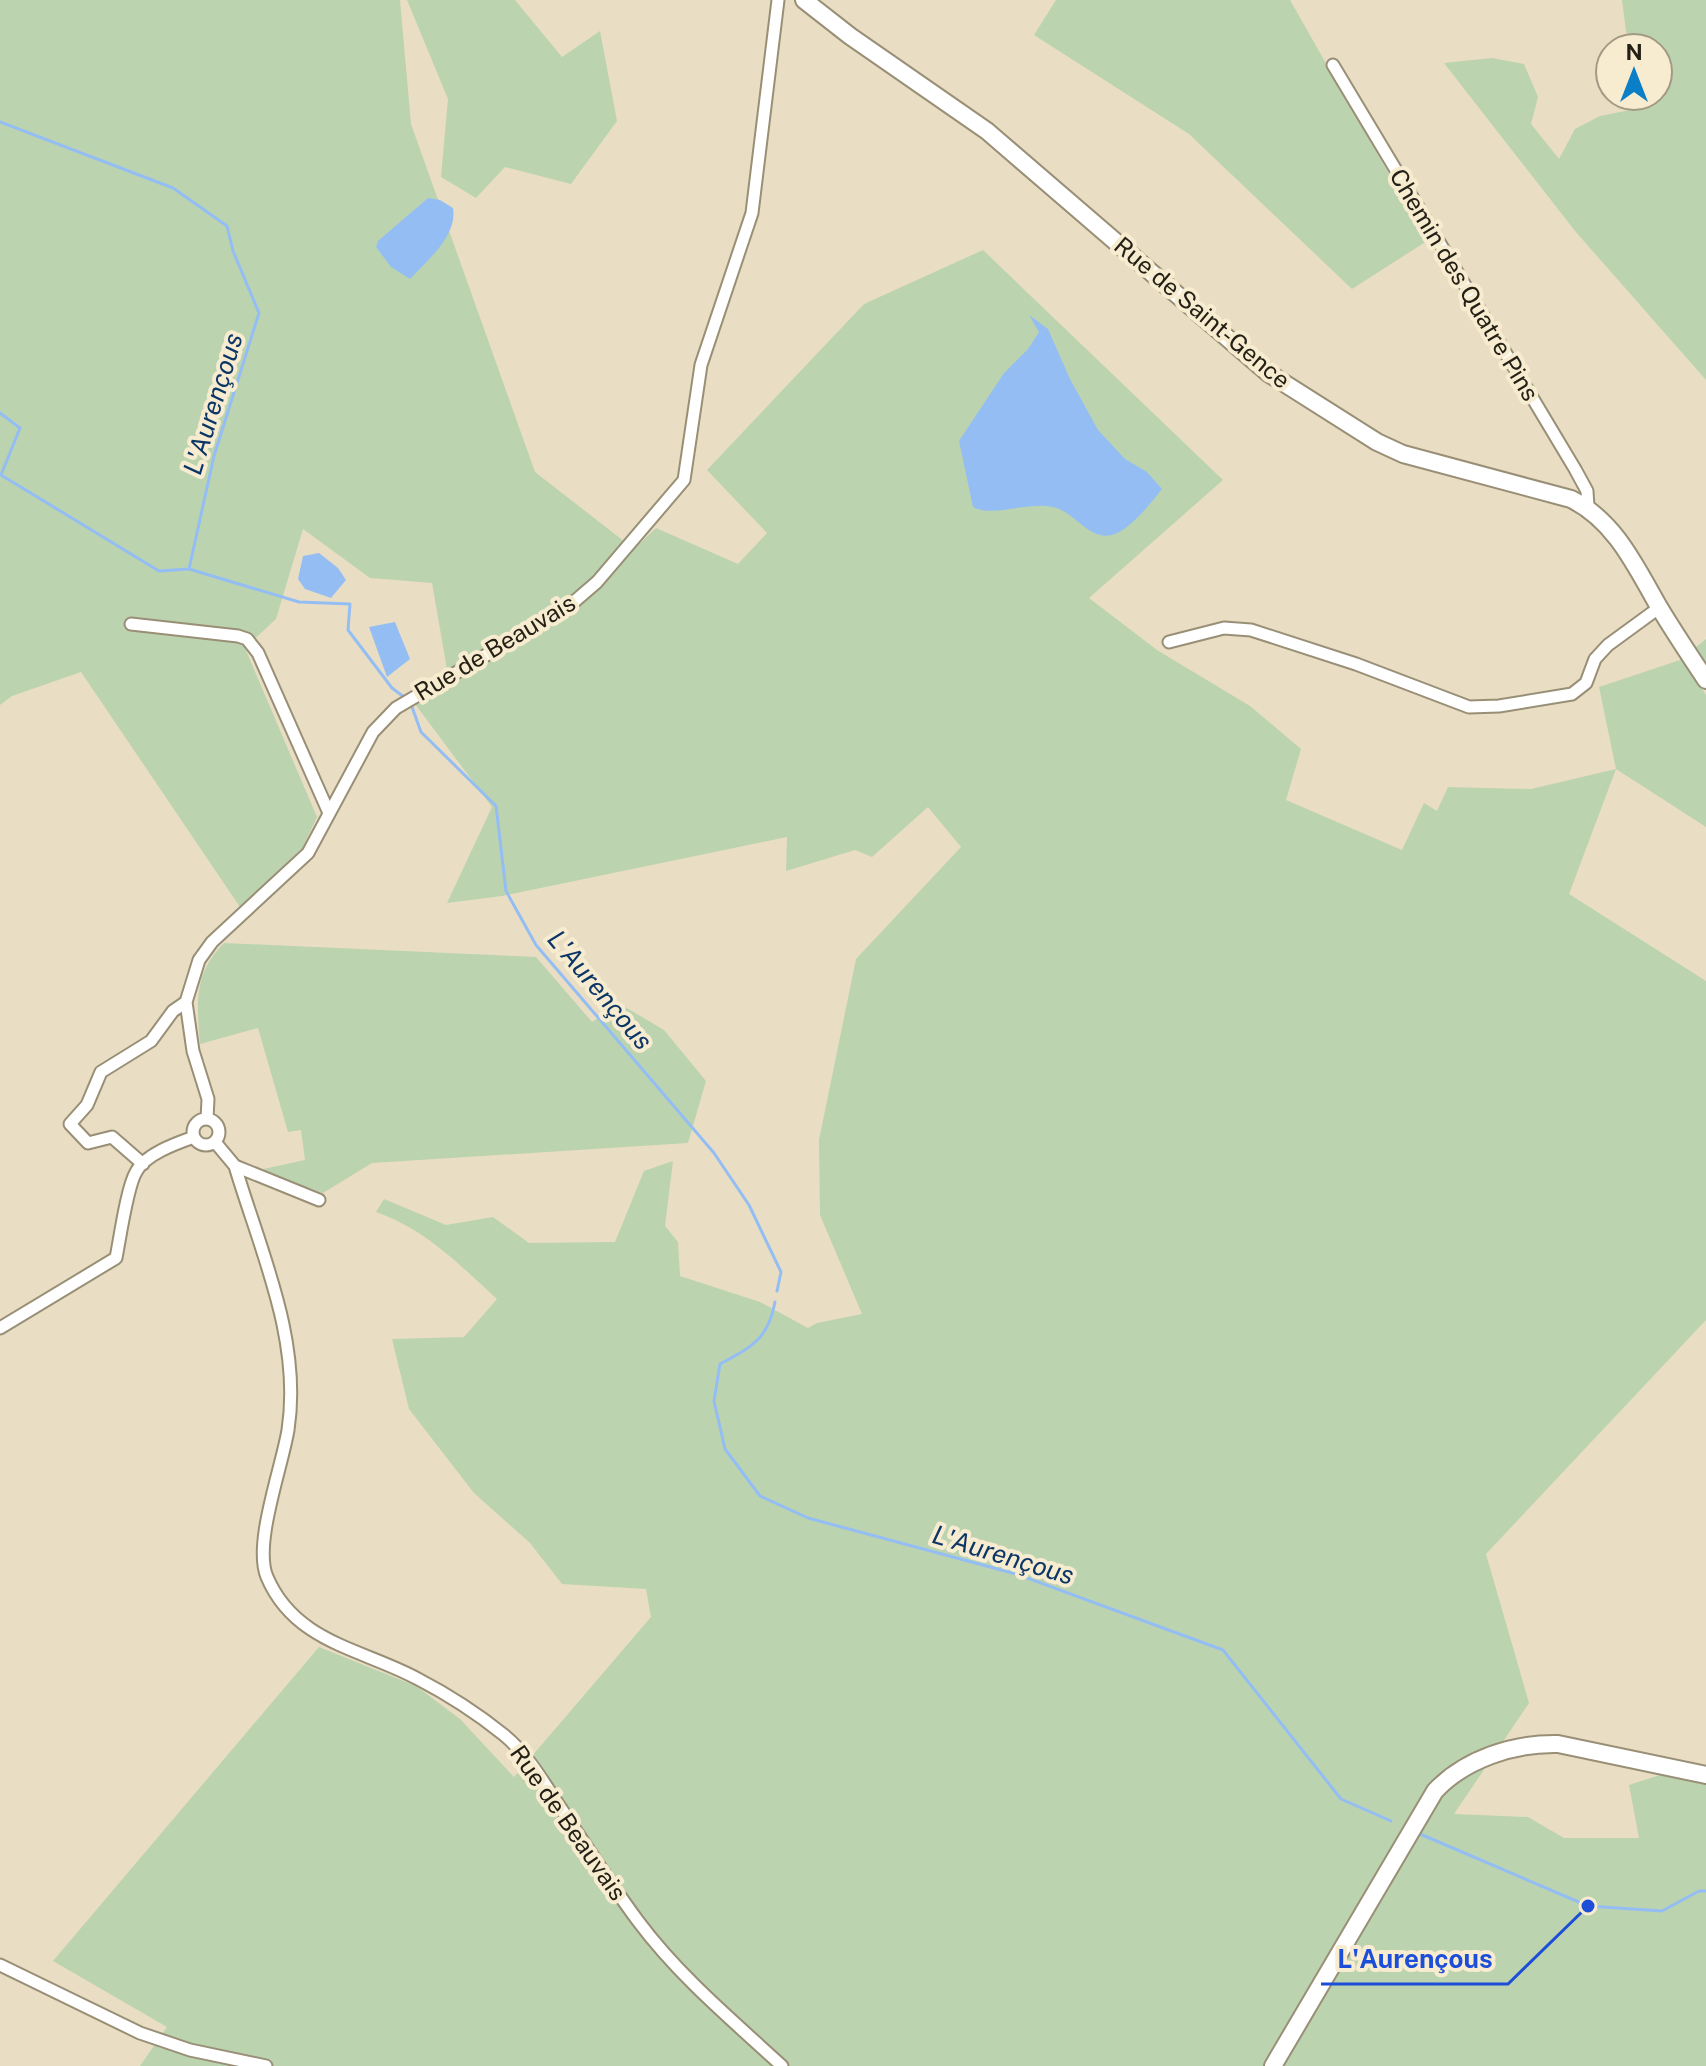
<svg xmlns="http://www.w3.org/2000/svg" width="1706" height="2066" viewBox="0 0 1706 2066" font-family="'Public Sans',sans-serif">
  <rect width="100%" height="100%" fill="#e9dec3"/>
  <path fill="#bcd3b0" d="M0 0H400L411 124 535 472 634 549 656 528 738 564 767 533 707 470 864 304 983 250 1223 480 1089 598 1157 650 1250 706 1301 749 1286 800 1402 850 1424 803 1437 811 1448 787 1531 789 1616 769 1599 687 1680 660 1706 639V673L1696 680 1706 695V827L1616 769 1569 894 1706 981V1320L1486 1554 1529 1703 1454 1814 1528 1817 1564 1838H1639L1629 1785 1663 1774 1706 1782V2066H140L167 2027 53 1961 319 1647 416 1686 460 1719 514 1777 651 1617 646 1589 562 1584 530 1543 474 1493 409 1409 392 1339 464 1337 497 1299C460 1265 425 1229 376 1212L384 1199 446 1225 493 1217 529 1243 615 1242 644 1171 673 1161 665 1226 678 1242 680 1276 760 1302 808 1328 817 1323 862 1314 820 1215 819 1140 856 959 961 847 928 807 872 857 855 850 786 871 787 837 502 896 447 903 492 807 415 704 449 681 432 583 370 578 303 529 276 619 245 648 317 817 303 847 240 907 81 672 12 696 0 705Z
    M407 0H515L562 57 600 31 617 121 571 184 505 167 476 198 441 177 448 99Z
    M1056 0H1290L1427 241 1352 289 1189 134 1034 35Z
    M1622 0H1706V380L1575 231 1444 63 1492 58 1524 64 1538 97 1531 124 1559 159 1575 129 1600 116 1640 108 1643 96H1658V48H1634L1626 31Z
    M224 943 536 957 592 1022 620 1004 664 1030 706 1081 688 1143 372 1163 323 1193 259 1170 305 1160 301 1130 288 1132 258 1028 200 1044C197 1003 193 974 224 943Z"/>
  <path fill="#94bef3" d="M428 198 440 200 453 208C458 235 427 261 410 279L391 267 376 247 378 241Z
    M1029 315 1048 329 1070 379 1098 430 1125 459 1147 472 1162 489C1150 504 1130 530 1112 535 1089 541 1074 511 1053 507 1028 501 993 518 973 507L959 441 1004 373 1028 349 1039 332Z
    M319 553 338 568 346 580 331 598 305 589 298 579 303 556Z
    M395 622 410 659 387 677 369 627Z"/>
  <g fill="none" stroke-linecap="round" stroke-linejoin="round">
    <path stroke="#94bef3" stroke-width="3" d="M0 122 173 188 227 226 233 251 259 313 214 456 189 569 299 602 350 604 348 630 392 688 404 697
      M0 413 20 428 1 475 159 571 188 569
      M412 707 421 732 496 806 506 891 536 945 714 1153 749 1205 781 1272 777 1291
      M775 1302C768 1340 751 1347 720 1364L714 1401 725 1449 760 1496 808 1518 1016 1574 1223 1650 1341 1799 1391 1821
      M1420 1834 1588 1906 1662 1911 1699 1891H1706"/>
    <defs>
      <path id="street" d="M1333 65 1575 469 1587 491 1588 507
        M131 624 238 636 247 639 258 653 329 813
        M1169 642 1224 628 1251 630 1356 664 1469 707 1499 706 1572 694 1586 683 1595 659 1608 645 1660 607
        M207 1119 208 1099 193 1051 186 1002 199 960 212 942 308 853 373 732 396 708 568 607 597 582 684 480 701 365 752 213 778 0
        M193 1132a13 13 0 1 1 26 0a13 13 0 1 1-26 0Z
        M215 1142 235 1166C260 1250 302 1340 288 1430 282 1467 253 1544 267 1577 295 1643 363 1649 418 1679 447 1694 478 1714 504 1735 526 1753 541 1778 556 1801 583 1841 609 1882 638 1921 679 1976 732 2020 782 2066
        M143 1164 112 1137 88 1143 70 1124 87 1105 101 1072 151 1041 173 1011 186 1002
        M235 1166 319 1200
        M0 1328 116 1258C120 1238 127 1187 136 1172 145 1154 177 1143 194 1137
        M0 1965 140 2033 190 2050 266 2066"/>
      <path id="secondary" d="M804 0 850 36 987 131 1268 373 1377 442 1403 454 1571 499C1615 521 1635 565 1659 607 1674 632 1690 656 1706 680
        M1273 2066 1435 1791C1465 1759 1514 1743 1558 1744L1706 1775"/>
    </defs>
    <use href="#street" stroke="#998f76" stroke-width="15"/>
    <use href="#secondary" stroke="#998f76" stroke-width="20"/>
    <use href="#street" stroke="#fff" stroke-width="11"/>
    <use href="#secondary" stroke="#fff" stroke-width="16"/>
  </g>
  <g text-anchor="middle" stroke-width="8" stroke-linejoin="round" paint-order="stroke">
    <g font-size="24" fill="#242016" stroke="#f7ebd0">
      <text transform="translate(1464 285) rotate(59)" y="8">Chemin des Quatre Pins</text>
      <text transform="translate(1202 313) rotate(40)" y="8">Rue de Saint-Gence</text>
      <text transform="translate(495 648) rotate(-31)" y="8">Rue de Beauvais</text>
      <text transform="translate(568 1823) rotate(55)" y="8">Rue de Beauvais</text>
    </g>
    <g font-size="26" font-style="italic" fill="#0b3666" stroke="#f7ebd0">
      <text transform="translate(213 404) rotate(-73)" y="9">L'Aurençous</text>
      <text transform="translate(600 990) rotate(50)" y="9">L'Aurençous</text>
      <text transform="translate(1003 1555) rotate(17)" y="9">L'Aurençous</text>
    </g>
  </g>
  <path fill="none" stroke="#1d4ed8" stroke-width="3" d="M1588 1906L1508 1984H1321"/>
  <circle fill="#1d4ed8" stroke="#f7ebd0" stroke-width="3" cx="1588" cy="1906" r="8"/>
  <g font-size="26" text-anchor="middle" font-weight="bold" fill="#1d4ed8" stroke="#f7ebd0" stroke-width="8" stroke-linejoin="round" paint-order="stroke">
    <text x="1415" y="1968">L'Aurençous</text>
  </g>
  <g transform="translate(1634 72)"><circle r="38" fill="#f7ebd0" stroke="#a39a86" stroke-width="2"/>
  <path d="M0-6L14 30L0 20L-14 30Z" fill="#0a7ec7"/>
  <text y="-12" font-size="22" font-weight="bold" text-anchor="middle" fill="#242016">N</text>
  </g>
</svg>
